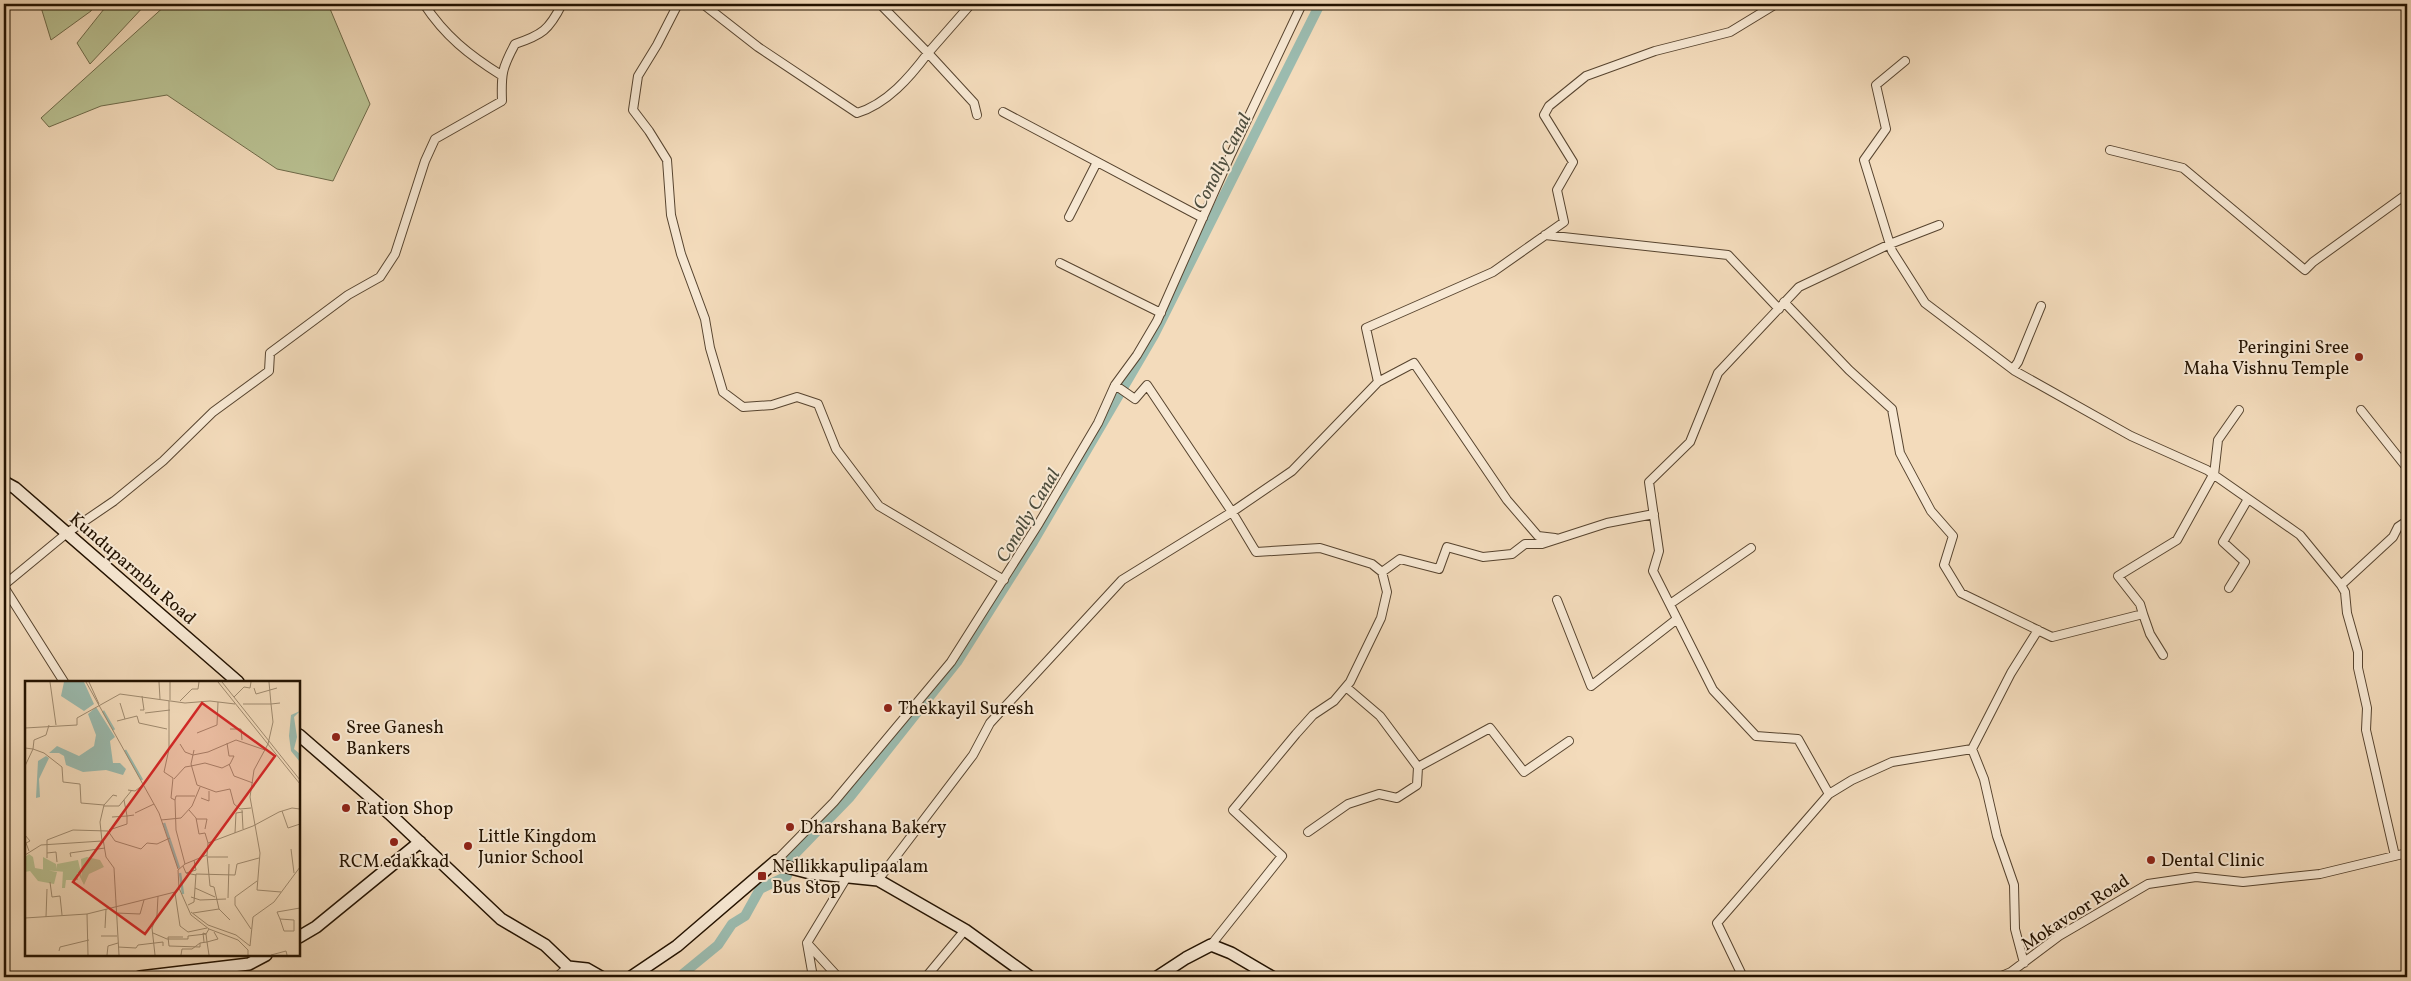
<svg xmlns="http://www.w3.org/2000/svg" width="2411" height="981" viewBox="0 0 2411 981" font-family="Vollkorn,serif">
  <rect width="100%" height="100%" fill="#f3dbbb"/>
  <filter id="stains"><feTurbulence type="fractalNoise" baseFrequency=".004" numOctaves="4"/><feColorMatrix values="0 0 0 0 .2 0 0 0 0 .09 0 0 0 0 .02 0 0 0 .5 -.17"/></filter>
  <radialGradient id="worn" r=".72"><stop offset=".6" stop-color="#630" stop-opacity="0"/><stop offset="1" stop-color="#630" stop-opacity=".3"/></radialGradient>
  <path fill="#b9c192" stroke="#6e6a49" d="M40 4H94L91 11 51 40Z
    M108 4H146L90 64 77 43Z
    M167 4H328L370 104 333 181 277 169 167 95 101 106 49 127 41 118Z"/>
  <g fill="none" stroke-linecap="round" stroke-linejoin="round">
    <path stroke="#9bbbaf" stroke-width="10" d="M679 977 718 945 732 924 745 916 760 889 787 876 789 860 850 797 957 662 1033 542 1154 335 1320 4"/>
    <defs>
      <path id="minor" d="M424 4C445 36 469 55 501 75
        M678 4 657 45 638 76 633 110 649 131 667 160 671 215 681 254 705 319 710 348 723 392 743 407 772 405 797 397 818 404 836 449 879 506 1004 580
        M703 4 758 47 857 113C887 104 910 77 928 53L974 103 977 115
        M880 4 928 53 971 4
        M1905 61 1876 85 1886 129 1864 160 1892 251 1925 303 2015 371 2131 436 2207 470 2300 535 2341 585 2345 592 2347 613 2358 652V668L2367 708 2366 730 2395 856
        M1003 112 1203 218
        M2110 150 2183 168 2305 270 2313 262 2407 194
        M1069 217 1097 162
        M1545 235 1728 255 1779 309
        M1060 263 1161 313
        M1784 302 1849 370 1892 409 1900 453 1931 511 1953 536 1944 565 1961 593 2052 637 2143 614 2140 604 2118 576 2177 540 2213 475
        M2013 369 2018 362 2041 306
        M1378 382 1414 363 1507 500 1538 536 1555 538
        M1115 385 1135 399 1147 385 1232 512 1256 552 1320 548 1372 564 1382 572 1400 559 1439 569 1447 547 1483 557 1512 554 1525 544H1542L1607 523 1654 514
        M2361 410 2407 468
        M2214 475 2218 440 2239 410
        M4 585 67 533 114 501 163 461 213 412 269 371 270 353 348 295 380 277 395 254 425 161 435 139 502 101C501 74 502 68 515 44 542 35 549 30 562 4
        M2341 585 2393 537 2398 527 2407 521
        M4 587 64 682
        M2229 588 2245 562 2223 542 2248 499
        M1557 600 1591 686 1677 619
        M1670 604 1751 548
        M2143 614 2150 634 2163 655
        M1418 767 1490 728 1524 772 1569 741
        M1829 794 1852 780 1892 762 1972 749
        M1308 832 1348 804 1379 794 1397 798 1417 785 1418 767 1380 716 1346 687
        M776 861 834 802 951 662 1039 523 1098 423 1115 385 1137 355 1157 321 1231 154 1302 4
        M878 880 973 755 990 723 1122 580 1232 512 1292 471 1378 382 1366 328 1493 272 1564 222 1557 190 1573 162 1544 115 1549 106 1586 76 1655 51 1730 32 1776 4
        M807 943 838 977
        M1211 945 1282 856 1233 810 1296 734 1313 715 1334 701 1350 682 1381 618 1387 592 1382 572
        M2024 963 2015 929 2014 885 1997 836 1984 779 1972 749 2011 673 2038 630
        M557 977 568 967
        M813 977 807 943 847 877
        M926 977 965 930
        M1737 977 1741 973 1717 923 1829 794 1798 739 1756 736 1713 690 1653 571 1659 551 1649 482 1690 442 1718 373 1799 287 1890 244 1939 225
        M1999 977 2011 972 2059 936 2148 884 2196 877 2243 882 2320 874 2407 853"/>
      <path id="secondary" d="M4 482 15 488 238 682
        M299 735 390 814 501 919 545 945 568 967 587 969 601 977
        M299 937 316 927 420 842
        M140 977 249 964 266 955
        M631 977 677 946 776 861 783 866 810 873 878 880 965 930 1030 977
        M1157 977 1186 958 1211 945 1231 953 1272 977"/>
    </defs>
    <use href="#minor" stroke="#57442f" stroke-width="10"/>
    <use href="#secondary" stroke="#231200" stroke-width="14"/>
    <use href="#minor" stroke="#f7e8d3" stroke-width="8"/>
    <use href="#secondary" stroke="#f7e8d3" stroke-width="11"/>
  </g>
  <g fill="#8f2418" stroke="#f7e8d3" stroke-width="2">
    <circle cx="2359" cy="357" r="5"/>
    <circle cx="888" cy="708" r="5"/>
    <circle cx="336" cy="737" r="5"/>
    <circle cx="346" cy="808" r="5"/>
    <circle cx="790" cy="827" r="5"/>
    <circle cx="394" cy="842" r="5"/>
    <circle cx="468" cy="846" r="5"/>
    <circle cx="2151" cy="860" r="5"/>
    <rect x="757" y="871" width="10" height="10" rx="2.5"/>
  </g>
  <g text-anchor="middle" stroke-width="4" stroke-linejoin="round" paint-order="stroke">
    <g font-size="18" fill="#231200" stroke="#f7e8d3" text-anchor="start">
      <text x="2349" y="353" text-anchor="end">Peringini Sree<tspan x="2349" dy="21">Maha Vishnu Temple</tspan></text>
      <text x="898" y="714">Thekkayil Suresh</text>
      <text x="346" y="733">Sree Ganesh<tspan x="346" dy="21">Bankers</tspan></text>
      <text x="356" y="814">Ration Shop</text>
      <text x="800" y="833">Dharshana Bakery</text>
      <text x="478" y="842">Little Kingdom<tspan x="478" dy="21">Junior School</tspan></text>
      <text x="2161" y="866">Dental Clinic</text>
      <text x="394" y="867" text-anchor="middle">RCM edakkad</text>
      <text x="772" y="872">Nellikkapulipaalam<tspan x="772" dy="21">Bus Stop</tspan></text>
    </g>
    <g font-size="18" fill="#231200" stroke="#f7e8d3">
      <text transform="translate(133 568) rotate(41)" y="6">Kunduparmbu Road</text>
      <text transform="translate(2075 912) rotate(-33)" y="6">Mokavoor Road</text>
    </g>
    <g font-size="19" font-style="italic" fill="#4d4d3d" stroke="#f7e8d3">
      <text transform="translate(1221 161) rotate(-63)" y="7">Conolly Canal</text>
      <text transform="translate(1027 515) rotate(-59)" y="7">Conolly Canal</text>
    </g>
  </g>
  <g transform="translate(25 681)">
    <rect width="275" height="275" fill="#f3dbbb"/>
    <path d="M4 173 8 176 10 187 32 191 29 203 13 200 5 190 0 191V176ZM18 176 31 183 32 188V183L53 179 57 196 56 178 62 176 75 179 79 186 64 193 59 204 53 192 18 189ZM38 190 52 192 53 199H41L40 207H37Z" fill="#b9c192"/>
    <path d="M39 1H59L69 23 59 30 36 15ZM71 26 90 56 85 60 88 82H95L101 88 98 94 81 89 58 91 41 84 39 75 34 72H24L32 65 54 75 69 65 71 54 63 33ZM275 30 269 36 272 56 269 68 275 73V81L266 70 264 55 266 34ZM21 75 24 77 14 98 15 116 11 117 13 80Z" fill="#9bbbaf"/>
    <path fill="none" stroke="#9bbbaf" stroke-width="2.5" d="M78 30 89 49M100 69 117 99M139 142 154 187M155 192 158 213"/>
    <path fill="none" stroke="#a08b70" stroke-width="1" d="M25 1 31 44M61 1 134 132 153 188M64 1 74 23M134 1 135 18M145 1V19M193 1 275 103M197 1 275 99M229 7 231 13 252 7M209 16 219 6 225 7 226 1M144 20V68L139 91 148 97 146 117 150 119 151 149 160 183M155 20 167 8H173L174 1M95 22 100 38M255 22 246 23 248 41 243 63 229 89 225 116 235 172 232 209 256 211M218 23H246L244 1M115 29H119L117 15M120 32 145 29M92 40 112 35 114 42 142 48M0 47 52 44V37L95 13 160 22 185 20 210 23M205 48H216L217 59M172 52 192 44 193 21M155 63 160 71 168 74 183 71 211 59 240 69M0 67 8 68 9 59 21 54 24 44M169 69 166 83 172 104 191 111 205 108 209 123 215 128 226 127M204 83 209 95 228 102M0 85 8 68 19 72 37 86 38 101 55 103 56 122 79 124 75 141 77 160 16 164 0 174M166 85 180 82 197 87 205 83 209 75H204L202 62M149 98 160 86 166 85M103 109 110 110 118 104M176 117 184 120V110M150 119 151 115H170M79 124 88 114 92 115M79 125H94L107 109M164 129 171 137 174 153 180 152 183 162M217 129 218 148M257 130 263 147 275 143M110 132 129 123M87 136 102 135 99 119M171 138H182L180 148M136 139 156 137 167 125 175 106M84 149 102 143V135L109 134M210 152 211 132 218 131M0 154 5 160 1 162 4 170M78 158 81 176 89 187 94 274M266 168 269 192M22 172 31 171 32 181M182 174 185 205 189 206 194 228M46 176 45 172 80 167M183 176H203M22 177V159L48 149 83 150 90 160 116 168 122 162 132 163 145 157M158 185 161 192 171 194M161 192 171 189 169 179M25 201 27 216 35 215 37 234M154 207 166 234 184 248 213 259 223 269V274M170 207 190 216M150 212 155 245 163 251 182 247M166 216 175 219 201 218M203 217 204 183M163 224 169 221 171 193 210 194 212 183 234 177M166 231 183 244 211 254 225 265 228 236 249 221 275 186M91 232 115 233 119 219M168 232 194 228 205 239M62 233 63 274M21 236 22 208M0 237 62 233 150 211 154 207 153 189 160 183 182 174 183 162 228 145 254 131 267 127 275 128M255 238 259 250H269V239L255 238 252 231 275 227M80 247 81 228M226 248 210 224V216L232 200M128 252 142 258H163V255L181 253M76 255H92M158 256H143L144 265 175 266V262L182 261 181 253M179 261 178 252 181 253 184 248M93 266 111 267 113 264 138 261V265M34 270 35 266 64 259M82 274 83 265 93 262M130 274 127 247 132 234 133 215M156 274 157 268H167L175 262M184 274 182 261 193 258 189 251M246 274 261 270 262 274"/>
    <path fill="#d62828" fill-opacity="0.15" stroke="#d62828" stroke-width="2.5" d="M177 22 250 75 120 253 48 201Z"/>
    <rect width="275" height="275" fill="none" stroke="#231200" stroke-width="2.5"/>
  </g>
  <rect width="2411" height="981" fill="none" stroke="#f3dbbb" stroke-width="20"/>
  <rect x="5" y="5" width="2401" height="971" fill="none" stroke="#231200" stroke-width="2.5"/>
  <rect x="10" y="10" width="2391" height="961" fill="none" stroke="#231200"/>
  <rect width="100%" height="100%" filter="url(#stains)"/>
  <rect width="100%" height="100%" fill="url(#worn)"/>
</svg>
